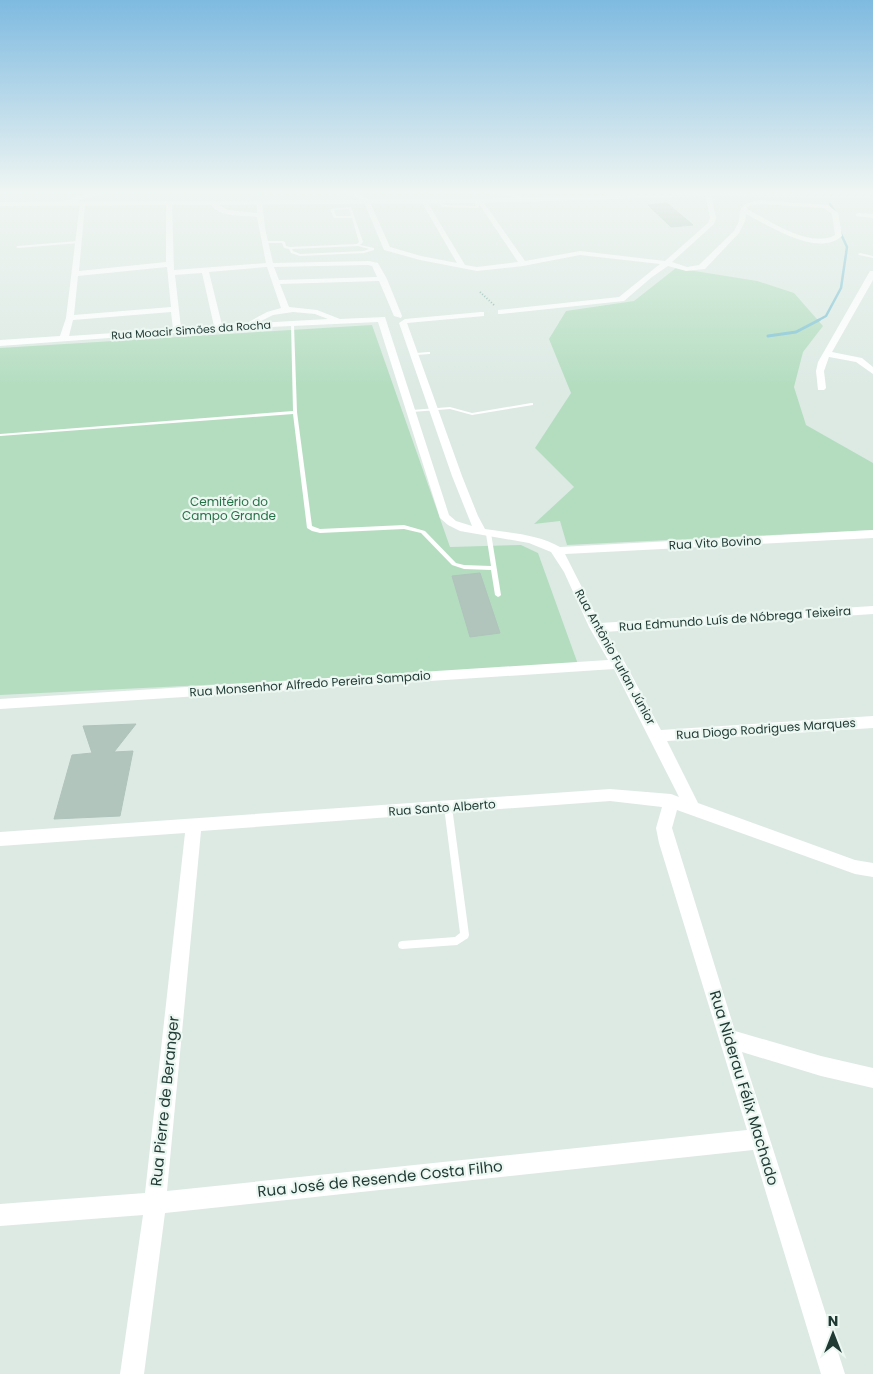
<svg xmlns="http://www.w3.org/2000/svg" width="873" height="1374" viewBox="0 0 873 1374" font-family="Poppins,sans-serif">
  <rect width="100%" height="100%" fill="#ddeae4"/>
  <path fill="#b4ddc0" d="M676 268 757 281 794 293 823 326 803 352 794 387 806 425 873 463V530L567 545 560 521 534 524 574 487 535 448 571 393 549 339 566 311 634 301Z
    M372 325 450 547 521 545 538 553 579 667 0 695V348Z"/>
  <g fill="none" stroke-linecap="round" stroke-linejoin="round">
    <path stroke="#80c3d3" stroke-width="2.5" d="M830 204 836 214
      M817 321 826 316 841 288 847 247 840 232"/>
    <path stroke="#80c3d3" stroke-width="3" d="M768 336 796 332 819 320"/>
  </g>
  <path fill="#b2c5bd" stroke="#afc4bc" d="M667 203 693 225 671 227 648 205Z
    M480 573 500 633 470 637 452 576Z
    M136 724 114 752 133 751 120 816 54 819 72 755 92 753 83 726Z"/>
  <g fill="none" stroke-linecap="round" stroke-linejoin="round">
    <path stroke="#7bafa1" stroke-width="2" stroke-dasharray="1 2" stroke-linecap="butt" d="M480 292 494 305"/>
    <path fill="#fff" fill-rule="evenodd" d="M871 192H873V194Z
      M439 200 444 205 475 206V201L477 200 479 201V207L477 208 443 207 437 201Z
      M351 207 363 242 360 245 374 248V250L364 253 300 256 291 253 289 249 284 248 282 243H265L263 242 265 241H283L285 242 286 246 290 247 357 244 359 242 352 218H334L330 209ZM349 209 351 216H336L334 210ZM358 246 369 249 364 251 300 254 293 251 292 249Z
      M78 241 79 243 18 248 16 247 18 246Z
      M860 253 873 256V258L859 255 858 254Z
      M291 324 294 325 297 412 312 526 320 529 404 525 425 531 456 563 464 565 491 566 486 534 489 532 491 533 501 595 500 596 498 597 495 595 491 570 464 569 452 565 421 533 404 529 320 533 312 531 307 528 293 414 0 436V434L293 411Z
      M428 352H430V354L416 355 414 354 416 353Z
      M531 403H533V405L472 415 450 409 412 412 410 411 412 410 450 407 472 413Z
      M448 804 451 805 452 807 469 935 468 938 457 945 402 949 399 948 398 945 399 942 402 941 455 937 460 933 444 807 445 805Z"/>
    <path fill="#fff" fill-rule="evenodd" d="M94 192H107L61 206 58 204 72 198Z
      M337 192 359 194 369 200 390 247 421 256 457 263 421 201 426 200 465 265 477 267 518 262 477 201 480 199 482 200 525 261 580 251 665 261 708 223 710 218 705 194 707 192 711 194 716 218 714 224 672 262 687 267 699 265 734 231 739 221 740 210 745 204 759 200 828 205 838 213 842 236C817 258 770 226 746 214L745 221 739 233 705 269 686 271 668 266 652 277 624 301 501 314H498V310L619 297 660 264 580 255 523 266 477 271 420 260 384 250 364 202 357 197ZM759 204 824 208 832 214 835 235C810 249 770 221 747 209L749 206Z
      M494 192H508L538 200 535 202Z
      M169 201 172 203 174 270 266 263 257 217C240 215 220 218 209 203L212 201 228 210 257 213V202L262 201 265 228 273 263 369 261 378 263 387 279 402 316 401 318 394 316 379 281 280 284 289 307 317 310 340 319 385 317 449 515 456 521 472 526 452 476 399 323 405 319 481 312H484V316L407 323 462 476 478 516 485 529C510 533 538 534 560 547L873 530V538L565 554 600 623 873 606V614L604 632 624 661 661 730 873 716V728L667 741 698 803 855 860 873 863V877L855 874 677 810 672 828 735 1031 821 1056 873 1068V1088L821 1076 742 1052 845 1374H821L753 1150 165 1213 144 1374H120L143 1215 0 1226V1204L145 1193 185 833 0 846V832L610 789 671 794 679 797 614 669 0 709V699L608 660 589 627 564 572 551 552 529 543 460 531 448 525 440 518 378 322 246 328 0 346V340L60 336 66 318 80 203 85 204 79 271 166 262V203ZM368 265 372 266 377 277 279 280 274 267ZM167 267 171 307 74 315 78 276ZM267 267 281 308 267 312 245 324 222 325 209 272ZM202 273 214 326 181 328 175 275ZM171 312 173 329 69 336 73 320ZM293 312 315 314 328 319 257 323 273 315ZM610 801 662 807 656 828 659 843 747 1130 167 1191 201 831Z
      M858 213 873 214V218L856 216V214Z
      M870 271H873V280L832 352 862 358 873 367V374L856 362 829 357 824 371 826 388 824 390H818L816 371 818 362Z"/>
    <path fill="#fff" fill-rule="evenodd" d="M694 192 873 194V198L708 196 480 203 0 206V202L480 199Z"/>
  </g>
  <linearGradient id="sky" x2="0" y2="1"><stop stop-color="#7ebae0"/><stop offset="0.5" stop-color="#f0f6f3"/><stop offset="1" stop-color="#f0f6f3" stop-opacity="0"/></linearGradient>
  <rect width="873" height="385" fill="url(#sky)"/>
  <g text-anchor="middle" stroke-width="4.5" stroke-linejoin="round" paint-order="stroke">
    <g font-size="11" fill="#1e3a33" stroke="#edf7f2">
      <text transform="translate(191 330) rotate(-4)" y="4">Rua Moacir Simões da Rocha</text>
    </g>
    <g font-size="12" fill="#267247" stroke="#edf7f2">
      <text x="229" y="506">Cemitério do<tspan x="229" dy="14">Campo Grande</tspan></text>
    </g>
    <g font-size="12" fill="#1e3a33" stroke="#edf7f2">
      <text transform="translate(715 543) rotate(-3)" y="4">Rua Vito Bovino</text>
      <text transform="translate(735 619) rotate(-4)" y="4">Rua Edmundo Luís de Nóbrega Teixeira</text>
      <text transform="translate(615 657) rotate(61)" y="4">Rua Antônio Furlan Júnior</text>
      <text transform="translate(310 684) rotate(-4)" y="4">Rua Monsenhor Alfredo Pereira Sampaio</text>
      <text transform="translate(766 729) rotate(-4)" y="4">Rua Diogo Rodrigues Marques</text>
      <text transform="translate(442 808) rotate(-4)" y="4">Rua Santo Alberto</text>
    </g>
    <g font-size="15" fill="#1e3a33" stroke="#edf7f2">
      <text transform="translate(744 1088) rotate(73)" y="5">Rua Niderau Félix Machado</text>
      <text transform="translate(165 1101) rotate(-84)" y="5">Rua Pierre de Beranger</text>
      <text transform="translate(380 1179) rotate(-6)" y="5">Rua José de Resende Costa Filho</text>
    </g>
  </g>
  <g transform="translate(833 1334)" stroke="#edf7f2" stroke-width="4" paint-order="stroke">
  <path d="M0-4L9 19L0 12L-9 19Z" fill="#1e3a33"/>
  <text y="-8" font-size="14" font-weight="bold" text-anchor="middle" fill="#1e3a33">N</text>
  </g>
</svg>
